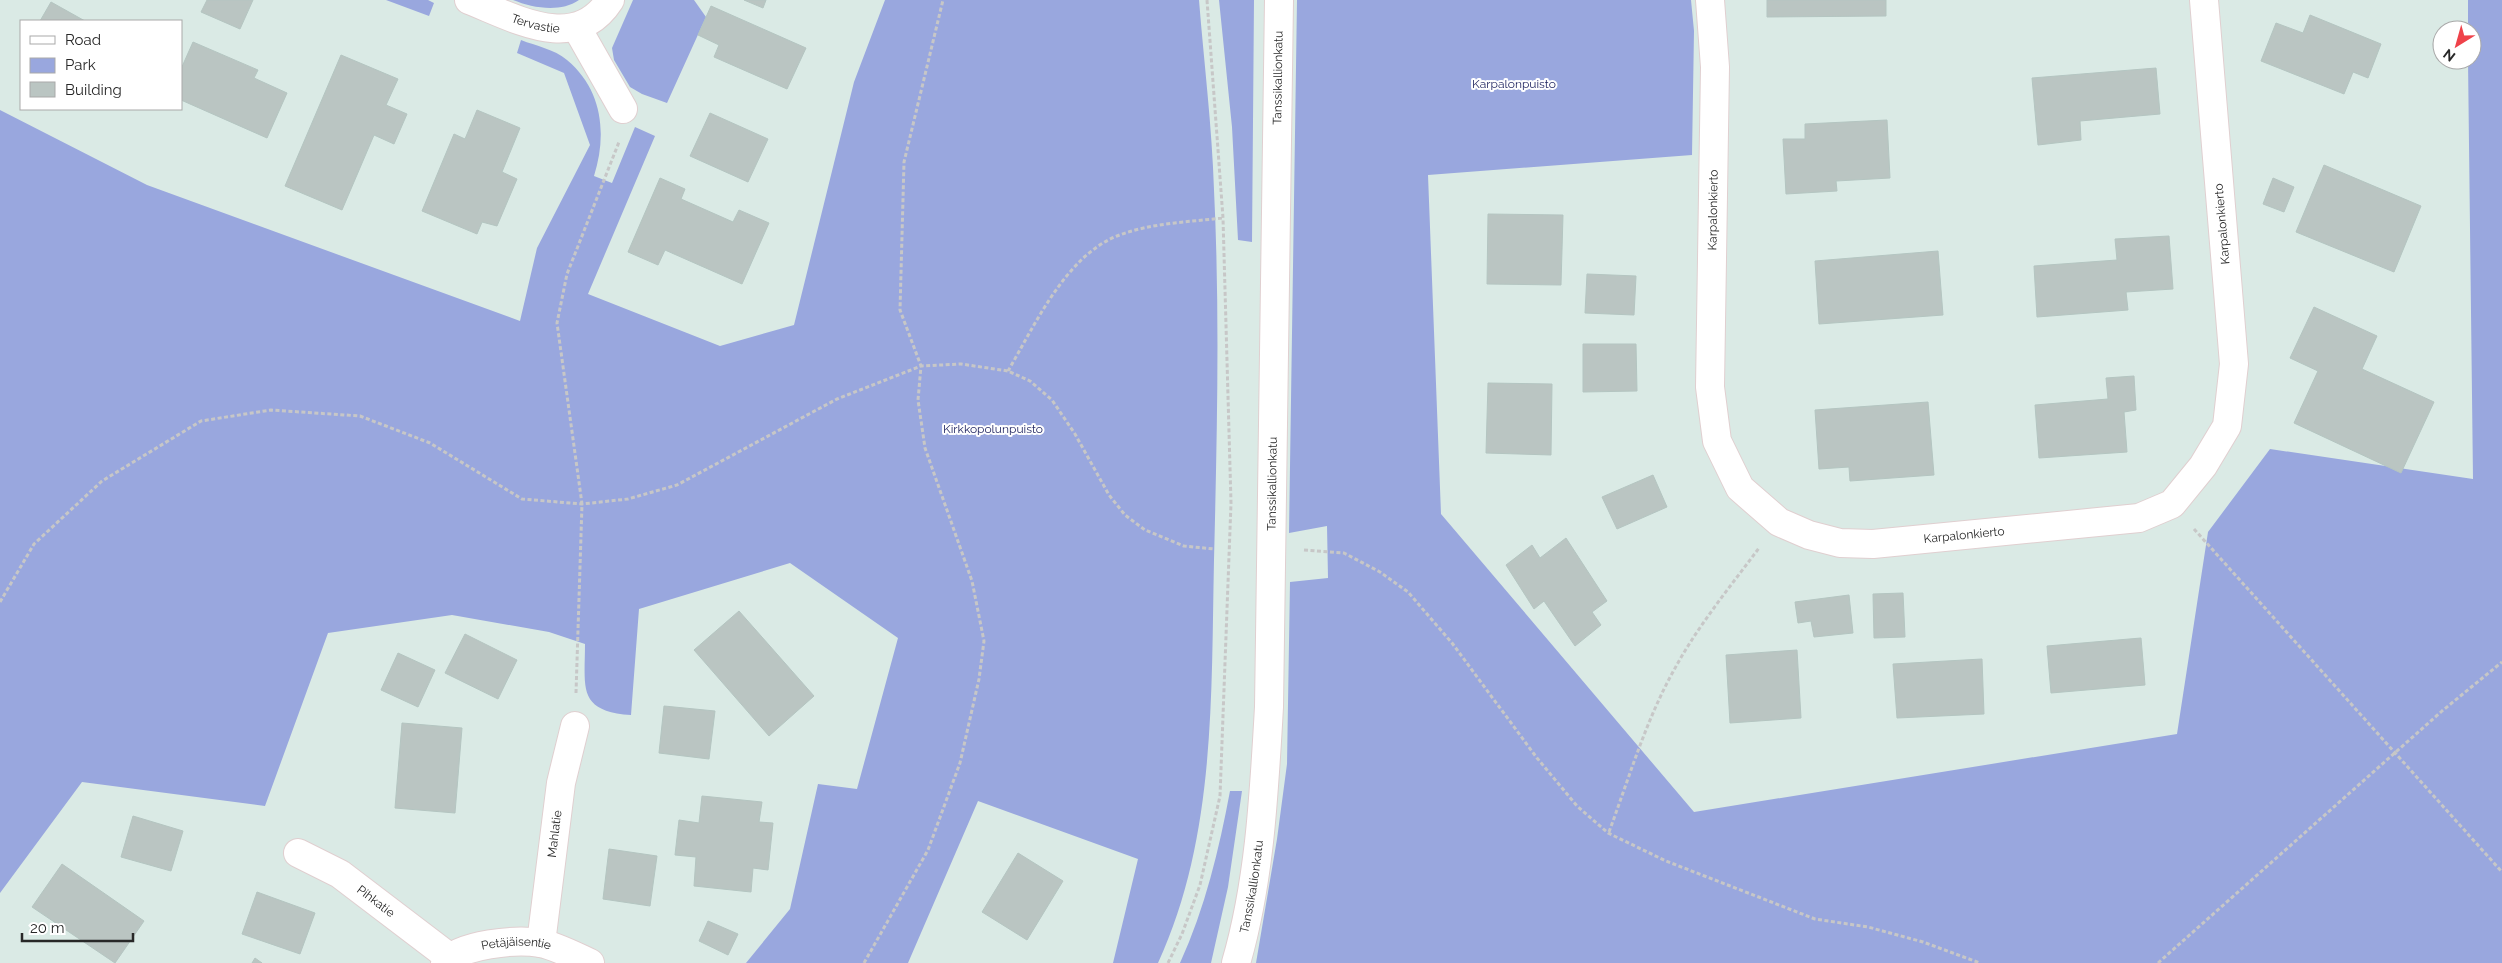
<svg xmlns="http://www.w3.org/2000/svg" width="2502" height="963" viewBox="0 0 2502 963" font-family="Raleway,sans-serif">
  <rect width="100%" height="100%" fill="#daeae5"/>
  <path fill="#99a7de" d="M386 0H428L434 3 429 16Z
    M513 0H579C560 13 533 8 513 0Z
    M633 0H694L706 17 667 103 642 94 630 87 614 60 612 48Z
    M885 0H1199C1204 63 1212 126 1214 190 1220 313 1217 437 1214 560 1211 696 1216 837 1158 963H1113L1138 859 978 801 908 963H746L790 909 818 784 857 789 898 638 790 563 639 609 631 715C577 711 585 688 585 644L549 632 452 615 328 633 265 806 82 782 0 893V110L147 185 520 321 537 248 590 145 564 73 517 53 521 40C536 46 554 49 567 60 603 90 607 135 594 176L612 183 635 127 655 136 588 294 720 346 794 325 854 82Z
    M1219 0H1254L1252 242 1238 240 1232 127Z
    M1297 0H1691L1694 31 1692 155 1428 175 1441 514 1694 812 2177 734 2208 532 2270 449 2473 479 2468 60H2472V30H2468V0H2502V963H1256L1277 839 1287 764 1290 582 1328 578 1327 526 1289 533Z
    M1230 791H1242L1228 887 1211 963H1180C1205 908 1219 850 1230 791Z"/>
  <path fill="#bac5c2" stroke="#b4c5c1" d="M207 0H253L240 29 201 12Z
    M744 0H766L763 8Z
    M1767 0H1886V16L1767 17Z
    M51 2 85 21H40Z
    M711 6 806 48 787 89 714 57 719 45 698 35Z
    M2310 15 2381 44 2368 78 2353 72 2344 94 2261 61 2276 23 2303 33Z
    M193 42 258 70 254 78 287 93 267 138 181 100V69Z
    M341 55 398 79 386 105 407 114 394 144 374 135 342 210 285 186Z
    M2156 68 2160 114 2080 121 2081 140 2038 145 2032 78Z
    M477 110 520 128 502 172 517 179 497 226 482 222 477 234 422 211 454 134 465 139Z
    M710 113 768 139 748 182 690 156Z
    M1887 120 1890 178 1836 181 1837 191 1786 194 1783 139H1805V124Z
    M2324 165 2421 206 2394 272 2296 232Z
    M660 178 685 189 681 199 733 222 739 210 769 223 742 284 665 250 658 265 628 252Z
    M2273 178 2294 187 2284 212 2263 204Z
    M1488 214 1563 215 1561 285 1487 284Z
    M2169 236 2173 289 2126 292 2128 310 2037 317 2034 266 2117 260 2115 239Z
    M1938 251 1943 315 1819 324 1815 261Z
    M1587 274 1636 276 1634 315 1585 313Z
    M2314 307 2377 336 2362 369 2434 402 2401 473 2294 423 2318 371 2290 358Z
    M1583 344H1636L1637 391 1583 392Z
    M2134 376 2136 410 2124 412 2127 452 2039 458 2035 405 2108 399 2106 378Z
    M1488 383 1552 384 1551 455 1486 453Z
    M1928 402 1934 475 1850 481 1849 467 1819 469 1815 410Z
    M1653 475 1667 507 1617 529 1602 497Z
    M1566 538 1607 601 1592 612 1601 625 1575 646 1544 601 1534 609 1506 565 1532 545 1540 558Z
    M1903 593 1905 637 1874 638 1873 594Z
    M1849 595 1853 633 1814 637 1811 621 1798 623 1795 602Z
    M739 611 814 696 769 736 694 650Z
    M465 634 517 660 498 699 445 673Z
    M2141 638 2145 685 2051 693 2047 646Z
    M1797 650 1801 718 1730 723 1726 655Z
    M398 653 435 670 418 707 381 690Z
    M1982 659 1984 714 1897 718 1893 664Z
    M664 706 715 711 709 759 659 753Z
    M402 723 462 728 455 813 395 808Z
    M702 796 762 802 759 822 773 823 768 870 753 868 751 892 694 886 696 857 675 855 679 820 699 823Z
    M133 816 183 831 171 871 121 857Z
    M609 849 657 856 650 906 603 899Z
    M1018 853 1063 881 1027 940 982 912Z
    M62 864 144 921 115 963 32 907Z
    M257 892 315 913 300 954 242 934Z
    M708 921 738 934 728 955 699 941Z
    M255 958 262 963H252Z"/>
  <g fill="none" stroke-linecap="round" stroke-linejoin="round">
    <defs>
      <g id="minor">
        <path id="s1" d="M469 0C515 18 575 54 610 0"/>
        <path id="s2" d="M1710 0 1715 67 1710 387 1717 441 1740 488 1779 522 1809 535 1840 543 1873 544 2139 518 2172 504 2203 466 2227 426 2234 364 2204 0"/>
        <path d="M577 28 623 109"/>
        <path id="s3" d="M298 853 340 874 449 957"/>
        <path id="s4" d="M541 943 561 783 575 726"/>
        <path id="s5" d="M445 963C460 944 517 939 540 943 556 946 575 956 590 963"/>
      </g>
      <g id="tertiary">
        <path id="s6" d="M1236 963C1260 880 1264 793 1269 707L1279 0"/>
      </g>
    </defs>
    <use href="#minor" stroke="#e0cfd0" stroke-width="30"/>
    <use href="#tertiary" stroke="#e0cfd0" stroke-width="30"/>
    <path stroke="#c7c7c7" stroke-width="3" stroke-dasharray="4 2.5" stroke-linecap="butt" d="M1008 371C1035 325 1065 257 1117 236 1150 223 1188 222 1223 218
      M2194 529 2502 872
      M1304 550 1344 553 1380 572 1408 592 1452 643 1537 758 1577 806 1608 833 1666 861 1815 919 1868 927 1923 942 1980 963
      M0 602 34 544 102 481 201 421 271 410 360 416 430 443 522 499 582 504 628 499 677 485 837 399 921 366 961 364 1008 371 1030 381 1052 400 1075 434 1109 495 1125 515 1145 530 1184 546 1214 549
      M576 693 582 504 557 323 567 274 619 142
      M1609 832C1629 778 1646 720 1674 670 1697 627 1730 587 1759 548
      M864 963 928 850 960 763 979 679 984 641 972 581 925 448 918 400 921 366 900 310 904 162 943 0
      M1168 963 1182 934 1200 885 1220 796 1231 503 1223 218 1207 0
      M2158 963 2442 711 2502 662"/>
    <use href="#minor" stroke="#fff" stroke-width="28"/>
    <use href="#tertiary" stroke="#fff" stroke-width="28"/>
  </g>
  <g text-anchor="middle" stroke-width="4" stroke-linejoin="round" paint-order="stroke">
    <g font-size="12" fill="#282828" stroke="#fff">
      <text dy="4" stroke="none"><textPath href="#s1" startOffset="71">Tervastie</textPath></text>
      <text dy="4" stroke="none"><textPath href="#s6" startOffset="888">Tanssikallionkatu</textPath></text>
      <text transform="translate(1713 210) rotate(-89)" y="4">Karpalonkierto</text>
      <text transform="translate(2222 224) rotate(-95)" y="4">Karpalonkierto</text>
      <text dy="4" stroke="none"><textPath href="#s6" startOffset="482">Tanssikallionkatu</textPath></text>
      <text dy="4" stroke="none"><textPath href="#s2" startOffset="735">Karpalonkierto</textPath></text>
      <text dy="4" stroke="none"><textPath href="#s4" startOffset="110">Mahlatie</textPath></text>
      <text dy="4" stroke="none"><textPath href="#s6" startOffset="78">Tanssikallionkatu</textPath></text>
      <text dy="4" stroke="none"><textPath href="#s3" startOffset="92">Pihkatie</textPath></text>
      <text dy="4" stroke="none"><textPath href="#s5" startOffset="76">Petäjäisentie</textPath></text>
    </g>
    <g font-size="12" fill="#1d225f" stroke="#fff">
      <text x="1514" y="88">Karpalonpuisto</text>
      <text x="993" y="433">Kirkkopolunpuisto</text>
    </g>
  </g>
  <rect x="20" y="20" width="162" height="90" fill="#ffffff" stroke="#a9a9a9"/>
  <rect x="30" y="36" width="25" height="8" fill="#ffffff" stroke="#a9a9a9"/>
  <text x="65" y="45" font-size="15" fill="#282828">Road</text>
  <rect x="30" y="58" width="25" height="15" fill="#99a7de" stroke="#a9a9a9"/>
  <text x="65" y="70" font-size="15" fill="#282828">Park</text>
  <rect x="30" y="82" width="25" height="15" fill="#bac5c2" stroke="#a9a9a9"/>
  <text x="65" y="95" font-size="15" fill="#282828">Building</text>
  <g transform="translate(2457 45) rotate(217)"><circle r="24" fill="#ffffff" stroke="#a9a9a9"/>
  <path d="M0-4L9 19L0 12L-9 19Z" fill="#ef424a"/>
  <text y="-8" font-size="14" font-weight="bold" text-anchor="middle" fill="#282828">N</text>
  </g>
  <path d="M22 933v8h111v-8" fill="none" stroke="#282828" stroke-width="2.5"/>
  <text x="30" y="933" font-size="15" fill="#282828" stroke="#ffffff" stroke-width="4" paint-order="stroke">20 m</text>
</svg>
